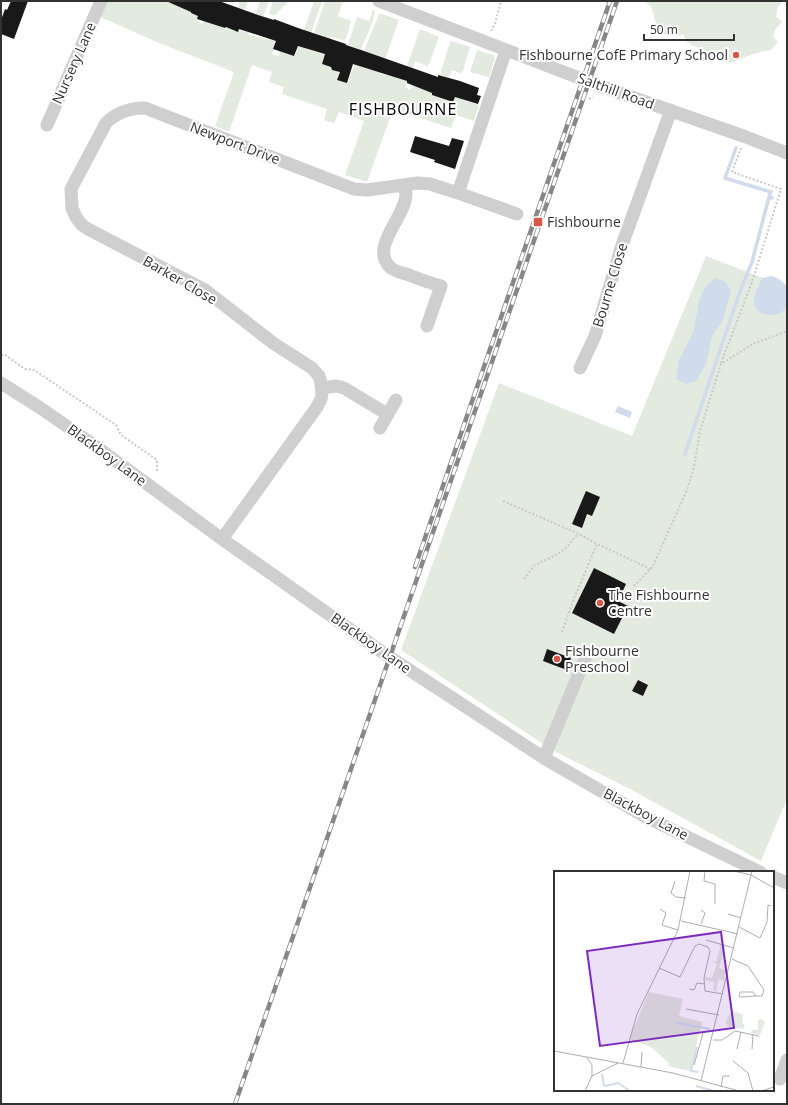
<svg xmlns="http://www.w3.org/2000/svg" width="788" height="1105" viewBox="0 0 788 1105" font-family="'Open Sans',sans-serif">
  <rect width="100%" height="100%" fill="#fff"/>
  <path fill="#e3eadf" fill-rule="evenodd" d="M105 1H171C177 7 183 8 191 7L189 13 198 16 197 21 202 24 205 17 216 25 226 29 227 27 239 29 249 33V35L276 41 272 54 278 56 280 51 295 56 314 1H322L306 48 318 52 324 36 314 33 325 1H343L338 16 351 21 346 39 343 40 331 37 322 64 331 67 333 70H340L337 80 348 83 359 49 348 45V44L357 17 369 21 373 10 375 11C373 25 366 36 361 49L364 51 379 14H382L399 20 380 73 407 81 405 87 410 90 413 84 433 91 432 95 453 102 456 94 462 95 461 99 479 105 474 121 456 115 451 128 393 109 367 182 345 175 364 121 339 112 334 123 324 120 327 109 282 94 284 87 269 82 272 72 252 65 229 132 215 126 234 72 159 43 98 16ZM364 51 378 56 373 70 359 66Z
    M239 1H248L245 10 235 7H239Z
    M260 1H269L263 17 255 15Z
    M273 1H288C285 7 279 9 276 15L269 14Z
    M644 1H783L778 7 776 16 782 22 775 30 773 36 778 42 771 50C756 52 744 57 731 63L692 45 687 42 683 34 676 37 675 28 669 26 666 35 661 32 657 26 651 6Z
    M420 29 439 37 429 64 427 66 415 61 413 68 407 66 408 63Z
    M452 41 470 47 463 71 460 73 452 70 449 78 440 75 450 42Z
    M477 50 493 55 495 58 489 77 470 72Z
    M706 256 787 287V799L761 861 630 789 554 751 401 650 499 383 632 436Z"/>
  <path fill="#d0dbeb" d="M772 276 779 279 787 286C787 292 788 300 787 305 782 320 754 318 754 301 754 293 759 286 762 278Z
    M716 278 725 282 731 290 723 320 712 336 706 364 696 381 686 384 676 379 679 360 694 330 699 301 705 287Z
    M618 406 632 412 630 418 615 412Z"/>
  <g fill="none" stroke-linecap="round" stroke-linejoin="round">
    <path stroke="#d0dbeb" stroke-width="3.5" d="M736 148 725 178 771 192 769 197
      M685 454 739 294 752 262 769 197 772 198"/>
  </g>
  <path fill="#191919" d="M11 1H28L14 39 1 34V20L5 9 7 10Z
    M166 1H219L258 15 274 20V19L298 28 346 44V45L364 51 438 77V75L460 81 479 88 477 95 481 96 478 104 455 97 453 102 432 95V93L407 83V81L353 64 347 83 337 80 340 72 332 70 331 67 322 64 325 54 298 46 294 56 273 49 276 41 239 29 238 32 226 27 225 28 197 19 198 16 191 13V12Z
    M415 136 449 146 452 138 464 141 455 169 434 162 435 160 410 152Z
    M586 491 600 497 592 516 587 514 582 528 572 524Z
    M594 568 626 584 618 601 628 606 614 634 572 613Z
    M547 649 571 658 567 670 543 661Z
    M638 680 648 685 643 696 632 691Z"/>
  <g fill="none" stroke-linecap="round" stroke-linejoin="round">
    <path stroke="#c9c9c9" stroke-width="2" stroke-dasharray="2 2" stroke-linecap="butt" d="M491 31 495 24 501 1
      M589 99 593 97
      M1 355H5L25 369 34 370 116 425 121 435 157 460V472
      M721 363 752 282 781 189 732 172 741 148
      M503 501 579 534 597 544
      M524 579 535 565 558 554 567 547 574 538 579 534
      M634 586 653 566 687 490 694 467 700 431 721 364 753 344 787 331
      M562 632 573 601 597 544 651 569"/>
    <path stroke="#cfcfcf" stroke-width="13" d="M379 1 600 86 746 137 787 153
      M47 125 101 1
      M403 185C404 188 406 192 406 194 406 217 368 248 391 268 396 272 403 273 409 275 419 279 430 283 441 286L427 326
      M458 193 517 214
      M580 368 595 336 621 248 671 110
      M1 383 39 407 94 445 222 539 385 654 544 758 646 817 760 872
      M322 388 336 386 344 388 387 414
      M380 428 396 400
      M222 539 317 407 321 399 322 394 321 383 319 376 312 368 273 343 205 290 86 228 81 224 76 217 72 208 71 189 106 123C116 113 130 108 145 108L354 189 367 190 418 183 430 184 458 193 506 50
      M544 758 587 654
      M773 877 787 883
      M780 1079 787 1060"/>
    <defs>
      <path id="rail" d="M415 567 610 1
        M235 1104 617 1"/>
    </defs>
    <use href="#rail" stroke="#878787" stroke-width="4.5"/>
    <use href="#rail" stroke="#fff" stroke-width="3" stroke-dasharray="9" stroke-linecap="butt"/>
  </g>
  <g fill="#d75846" stroke="#fff" stroke-width="1.5">
    <circle cx="736" cy="55" r="4"/>
    <rect x="533" y="217" width="10" height="10" rx="2"/>
    <circle cx="600" cy="603" r="4"/>
    <circle cx="557" cy="659" r="4"/>
  </g>
  <g text-anchor="middle" stroke-width="4" stroke-linejoin="round" paint-order="stroke">
    <g font-size="14" fill="#323232" stroke="#fff" text-anchor="start">
      <text x="728" y="60" text-anchor="end">Fishbourne CofE Primary School</text>
      <text x="547" y="227">Fishbourne</text>
      <text x="608" y="600">The Fishbourne<tspan x="608" dy="16">Centre</tspan></text>
      <text x="565" y="656">Fishbourne<tspan x="565" dy="16">Preschool</tspan></text>
    </g>
    <g font-size="14" fill="#323232" stroke="#fff">
      <text transform="translate(74 63) rotate(-66)" y="5">Nursery Lane</text>
      <text transform="translate(616 91) rotate(20)" y="5">Salthill Road</text>
      <text transform="translate(235 143) rotate(21)" y="5">Newport Drive</text>
      <text transform="translate(180 280) rotate(30)" y="5">Barker Close</text>
      <text transform="translate(610 285) rotate(-73)" y="5">Bourne Close</text>
      <text transform="translate(107 455) rotate(36)" y="5">Blackboy Lane</text>
      <text transform="translate(371 643) rotate(35)" y="5">Blackboy Lane</text>
      <text transform="translate(646 814) rotate(28)" y="5">Blackboy Lane</text>
    </g>
    <g font-size="16" letter-spacing="1" fill="#000" stroke="#fff">
      <text x="403" y="115">FISHBOURNE</text>
    </g>
  </g>
  <g transform="translate(554 871)">
    <rect width="220" height="220" fill="#fff"/>
    <path d="M167 73 171 77 165 97 174 99 170 104 171 110 164 108 162 121 159 118 160 111 151 109V106L158 107 163 93 155 89 162 91ZM95 121 129 128 125 145 148 151 136 200 114 195 115 192 97 176 75 168ZM178 139 189 144 188 152 191 154 189 158 174 155 172 151ZM207 148 211 151 206 164 197 162 198 159H204V149Z" fill="#e3eadf"/>
    <path fill="none" stroke="#d0dbeb" stroke-width="2" d="M123 152 156 158M143 176 137 200 144 201M48 203 50 215M51 215 64 212 76 220M142 215 160 220M96 220H118"/>
    <path fill="none" stroke="#adadad" stroke-width="1" d="M151 0 150 10 161 13V33M180 0 197 4 220 17M121 10 117 22 122 26 132 27M106 38 112 42 108 54 124 59M174 43 187 47M127 50 184 63M147 53 151 42 147 39M185 56 206 67 213 51 214 34 217 35M152 69 180 77M178 88 194 95 210 119 208 125H202L186 126 185 125 186 121H199L202 125M105 97 126 106 141 75 145 73 154 76 156 80 150 107 151 120 169 123M135 118 140 119 143 112 151 113M132 138 165 144M159 169H168L181 160 205 165M183 178 187 161M198 178 199 163M0 180 119 202 185 220M33 187 38 194V205M179 190 194 202 199 220M69 192 83 143 124 59 136 0M140 194 149 162M87 196 88 181M147 210 198 0M167 216 169 205H176M31 220 38 205 64 192M207 220 220 216"/>
    <path fill="#7b2cbf" fill-opacity="0.15" stroke="#7b2cbf" stroke-width="2" d="M167 61 180 157 46 175 33 80Z"/>
    <rect width="220" height="220" fill="none" stroke="#323232" stroke-width="2"/>
  </g>
  <rect width="788" height="1105" fill="none" stroke="#323232" stroke-width="4"/>
  <path d="M644 34v6h90v-6" fill="none" stroke="#323232" stroke-width="2"/>
  <text x="650" y="34" font-size="12" fill="#323232" stroke="#ffffff" stroke-width="3" paint-order="stroke">50 m</text>
</svg>
